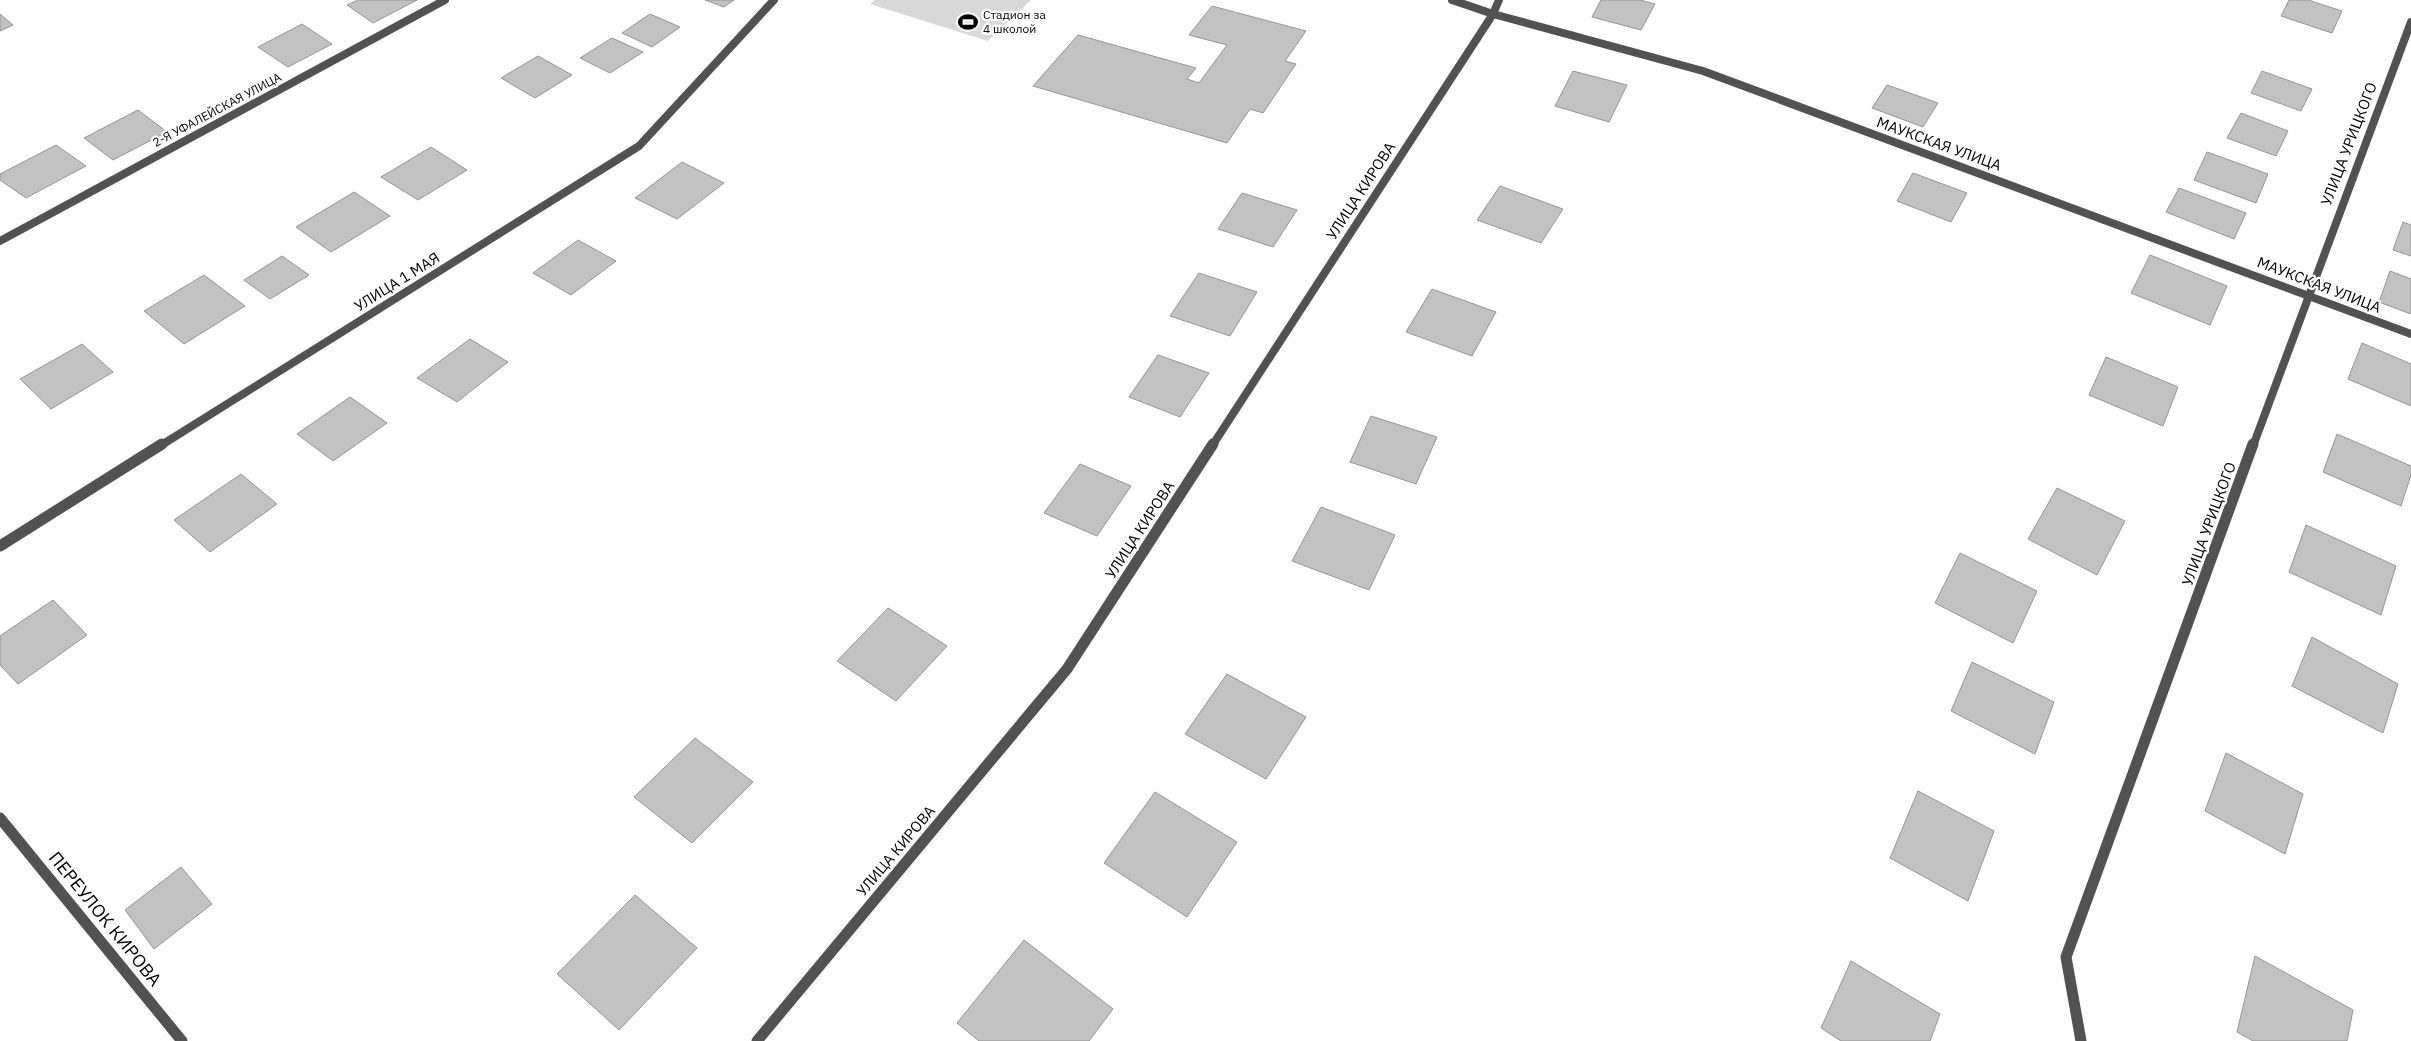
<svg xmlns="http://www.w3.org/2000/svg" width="2411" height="1041" viewBox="0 0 2411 1041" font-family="'IBM Plex Sans',sans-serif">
  <rect width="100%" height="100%" fill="#fff"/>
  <path fill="#d9d9d9" d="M875 0H1031L988 41 870 4Z"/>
  <path fill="#c2c2c2" stroke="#969696" d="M358 0H417L373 23 347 5Z
    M705 0H734L724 7Z
    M1601 0H1640L1655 4 1641 30 1592 17Z
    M2289 0H2308L2342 11 2332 33 2281 16Z
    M1212 6 1306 31 1285 61 1296 64 1263 113 1250 109 1227 143 1033 86 1078 35 1196 68 1187 79 1199 83 1227 45 1189 35Z
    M0 14 13 25 0 31Z
    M650 14 680 27 652 47 622 33Z
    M302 24 332 44 288 67 258 47Z
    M612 38 643 52 610 73 580 58Z
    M538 56 572 75 535 98 501 78Z
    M1573 71 1627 85 1609 122 1555 106Z
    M2262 71 2312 89 2301 111 2251 93Z
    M1887 85 1938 103 1923 127 1872 108Z
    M138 110 167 132 113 160 84 138Z
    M2241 113 2288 131 2276 156 2227 138Z
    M56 145 86 166 26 198 0 180V174Z
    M431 147 467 170 418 200 381 177Z
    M2207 152 2268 174 2256 203 2194 180Z
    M682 162 724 183 677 219 635 198Z
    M1913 173 1967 193 1951 222 1897 201Z
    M1500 186 1563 209 1541 243 1477 220Z
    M2179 188 2246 213 2234 239 2166 212Z
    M354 192 390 216 331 252 296 227Z
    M1242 193 1297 210 1273 247 1218 229Z
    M2403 222 2411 225V256L2393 250Z
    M578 240 616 261 571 295 533 273Z
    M2150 255 2227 286 2210 325 2131 293Z
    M282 256 309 275 270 299 244 280Z
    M2390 271 2411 279V314L2379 302Z
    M1199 273 1257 292 1230 336 1170 316Z
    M204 275 245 306 184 344 144 311Z
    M1432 289 1496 312 1472 356 1406 332Z
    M470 339 508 362 457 402 417 378Z
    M2362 343 2411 364V406L2348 379Z
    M82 344 113 372 51 409 20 379Z
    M1158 355 1209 373 1180 417 1129 397Z
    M2106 357 2178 387 2163 426 2089 395Z
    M350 397 387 423 333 461 297 434Z
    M1371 416 1437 437 1416 484 1350 462Z
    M2337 434 2411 466V475L2401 506 2323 472Z
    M1080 464 1131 486 1097 536 1044 513Z
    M241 474 277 504 210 552 174 520Z
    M2057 488 2125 521 2097 575 2028 539Z
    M1321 507 1395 535 1369 590 1292 561Z
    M2306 525 2396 566 2381 615 2289 572Z
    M1960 553 2037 591 2013 643 1935 603Z
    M53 600 87 635 18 684 0 665V636Z
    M888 608 947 646 896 701 837 661Z
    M2312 637 2398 684 2383 733 2292 686Z
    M1972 662 2054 702 2035 754 1951 711Z
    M1227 674 1306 717 1266 779 1185 734Z
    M695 738 753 782 692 843 634 797Z
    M2226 753 2303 794 2285 854 2205 811Z
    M1918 791 1994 831 1968 901 1890 858Z
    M1155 792 1237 842 1187 917 1104 863Z
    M181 867 212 904 154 949 125 910Z
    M635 895 697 948 619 1030 557 974Z
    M1024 940 1113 1009 1089 1041H979L957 1023Z
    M2255 956 2353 1010 2347 1041H2253L2237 1032Z
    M1851 961 1940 1014 1930 1041H1841L1821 1028Z"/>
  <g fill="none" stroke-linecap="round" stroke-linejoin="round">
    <path stroke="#525252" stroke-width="8" d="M1452 0 1493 14 1703 71 2411 334
      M0 241 445 0
      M160 446 639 146 774 0
      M1212 446 1493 14 1499 0
      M2253 446 2411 22"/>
    <path stroke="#525252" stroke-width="11" d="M0 546 162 444
      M0 818 182 1041
      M757 1041 1067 669 1213 444
      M2081 1041 2066 957 2253 444"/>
  </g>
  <defs>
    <symbol id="stadium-bare" viewBox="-9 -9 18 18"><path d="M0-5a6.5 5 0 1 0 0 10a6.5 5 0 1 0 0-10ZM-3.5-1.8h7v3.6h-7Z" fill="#000" stroke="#fff" stroke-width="2.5" paint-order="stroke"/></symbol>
  </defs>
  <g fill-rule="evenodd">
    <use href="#stadium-bare" x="954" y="8" width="28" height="28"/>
  </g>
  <g text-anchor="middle" stroke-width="4.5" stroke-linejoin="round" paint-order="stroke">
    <g font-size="12" fill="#000" stroke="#fff" text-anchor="start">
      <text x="983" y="19">Стадион за<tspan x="983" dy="14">4 школой</tspan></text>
    </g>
    <g font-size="12" fill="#000" stroke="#fff">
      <text transform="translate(217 110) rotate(-28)" y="4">2-Я УФАЛЕЙСКАЯ УЛИЦА</text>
    </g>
    <g font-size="15" fill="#000" stroke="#fff">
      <text transform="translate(1939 144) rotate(20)" y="5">МАУКСКАЯ УЛИЦА</text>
      <text transform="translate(2349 144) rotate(-69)" y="5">УЛИЦА УРИЦКОГО</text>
      <text transform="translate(1361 191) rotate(-57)" y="5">УЛИЦА КИРОВА</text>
      <text transform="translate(397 282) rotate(-32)" y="5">УЛИЦА 1 МАЯ</text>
      <text transform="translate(2319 285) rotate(21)" y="5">МАУКСКАЯ УЛИЦА</text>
      <text transform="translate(2209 524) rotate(-70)" y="5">УЛИЦА УРИЦКОГО</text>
      <text transform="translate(1140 530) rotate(-57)" y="5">УЛИЦА КИРОВА</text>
      <text transform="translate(896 851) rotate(-50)" y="5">УЛИЦА КИРОВА</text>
    </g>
    <g font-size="18" fill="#000" stroke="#fff">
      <text transform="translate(105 919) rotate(51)" y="6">ПЕРЕУЛОК КИРОВА</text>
    </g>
  </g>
</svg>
